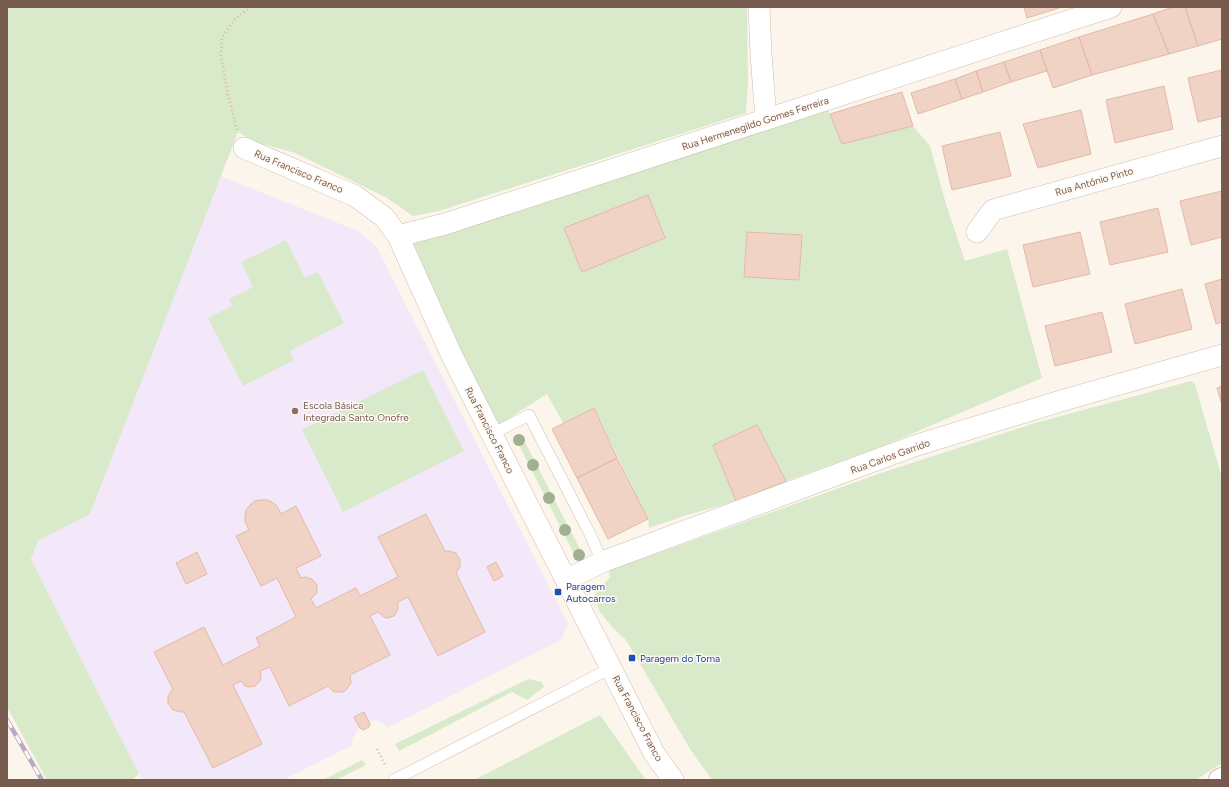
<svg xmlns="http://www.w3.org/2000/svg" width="1229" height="787" viewBox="0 0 1229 787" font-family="Figtree,sans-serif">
  <rect width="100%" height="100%" fill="#fcf5ec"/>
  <path fill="#f2e8f9" d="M220 176 358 231 376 246 568 624 561 640 387 728 385 724 376 720 369 722V727L367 729 363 730 360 728 357 731 351 741 353 745 283 780H142L31 559 38 541 90 514Z"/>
  <path fill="#d9eaca" d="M7 7H747L748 82 746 113 439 211 413 216 387 198 295 153 253 141 238 132 90 514 38 541 31 559 139 774 132 780H47L7 707Z
    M822 101 830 114 842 144 913 126 930 146 946 204 965 261 1007 249 1042 378 883 446 786 481 757 425 714 445 736 501 687 515 649 528 648 519 594 408 563 423 547 394 514 415 492 434 398 236Z
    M286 240 305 278 318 272 344 323 290 351 294 360 243 386 208 318 232 306 229 299 253 287 241 262Z
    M423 370 464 451 343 512 302 430Z
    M1191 381 1195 384 1196 388 1222 478V763L1196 780H712L690 749 626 640 612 627 599 611 595 595 610 577 608 568 619 567 881 473 1035 423Z
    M525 442 585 559 578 562 519 445Z
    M528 679 542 682 544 687 527 700 512 692 399 751 395 744Z
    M600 715 646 780H474Z
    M362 760 366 765 336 780H323Z"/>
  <path fill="#f1d3c5" stroke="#e3b9a5" d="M1024 7H1062L1027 18Z
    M1173 7H1185L1198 46 1169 54 1153 14Z
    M1185 7H1222V39L1198 46Z
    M1153 14 1169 54 1092 75 1079 37Z
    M1079 37 1092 75 1053 88 1040 50Z
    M1040 50 1047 71 1011 82 1004 62Z
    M1004 62 1011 82 983 92 976 71Z
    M1222 70V116L1198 122 1188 78Z
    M976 71 983 92 962 99 955 79Z
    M955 79 962 99 918 114 911 93Z
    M1164 86 1173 129 1115 143 1106 100Z
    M902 92 913 126 842 144 830 114Z
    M1081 110 1091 154 1038 168 1023 124Z
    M1000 132 1011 176 952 190 942 146Z
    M1222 191V237L1191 245 1180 201Z
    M648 195 665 238 582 272 564 228Z
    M1158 208 1168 252 1110 265 1100 222Z
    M747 232 802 235 799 280 744 277Z
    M1080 232 1090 274 1033 287 1023 245Z
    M1222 279V322L1216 324 1205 284Z
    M1182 289 1192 329 1135 344 1125 304Z
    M1102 312 1112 352 1055 366 1045 326Z
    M1222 386V405L1217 388Z
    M594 408 617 458 577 478 552 429Z
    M757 425 786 481 736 501 713 445Z
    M617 458 648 519 608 539 577 478Z
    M261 500H267L272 502 277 506 281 514 296 506 321 556 296 568 301 578 305 577 312 579 317 585V593L311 599 316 608 356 588 360 596 398 577 378 537 426 514 445 551H449L456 553 460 560V567L456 573 485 632 438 656 408 597 398 602V609L394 616 387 618 384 617 378 612 370 616 390 655 350 675 351 683 346 690 342 692H334L328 686 289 706 270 667 260 671 261 678 260 681 255 686 249 687 245 686 241 681 233 685 262 744 213 768 184 712H181L173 710 168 703V696L173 689 154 652 204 627 223 665 260 646 256 638 296 617 277 578 261 586 236 536 249 530 245 522V516L246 510 250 505 255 501Z
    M197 552 207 574 186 584 176 563Z
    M496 562 503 576 494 581 487 567Z
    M364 712 370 724 369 727 363 730 360 728 354 717Z"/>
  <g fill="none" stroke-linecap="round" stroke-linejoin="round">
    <defs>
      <path id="service" d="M492 434 529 415 590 534 602 562
        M394 780 611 668"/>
      <path id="minor" d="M759 7 761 54 766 120
        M244 148 355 196 384 217 398 236 452 356 654 753 673 780
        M977 232 993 210 1222 146
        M398 236 445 224 1111 7
        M566 580 602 562 914 446 1064 400 1222 355"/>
      <path id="secondary" d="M1220 780 1222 779"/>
    </defs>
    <use href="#service" stroke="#cfbdb1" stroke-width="12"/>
    <use href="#minor" stroke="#cfbdb1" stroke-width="22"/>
    <use href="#secondary" stroke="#d4beb1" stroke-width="24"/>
    <path stroke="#d7b6a7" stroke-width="2.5" stroke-dasharray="1 3" stroke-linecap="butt" d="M237 130 228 95 221 56 222 37 235 19 251 7
      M377 749 386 767"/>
    <use href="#service" stroke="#fff" stroke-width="11"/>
    <use href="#minor" stroke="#fff" stroke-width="21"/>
    <use href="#secondary" stroke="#fff" stroke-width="22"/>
    <defs>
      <path id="rail" d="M7 720 42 780"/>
    </defs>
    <use href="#rail" stroke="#b7a9c7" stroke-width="4.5"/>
    <use href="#rail" stroke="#fef9f3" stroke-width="3" stroke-dasharray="9" stroke-linecap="butt"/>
  </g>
  <g fill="#a1b090">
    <circle cx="519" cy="440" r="6"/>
    <circle cx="533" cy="465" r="6"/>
    <circle cx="549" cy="498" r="6"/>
    <circle cx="565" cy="530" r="6"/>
    <circle cx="579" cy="555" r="6"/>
  </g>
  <circle fill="#8d6e63" stroke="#fef9f3" stroke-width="1.5" cx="295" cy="411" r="4"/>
  <g fill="#1a4fb4" stroke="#fef9f3" stroke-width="1.5">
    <rect x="554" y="588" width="8" height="8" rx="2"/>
    <rect x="628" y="654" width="8" height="8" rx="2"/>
  </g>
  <g text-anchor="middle" stroke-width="3" stroke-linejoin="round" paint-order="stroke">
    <g font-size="10" fill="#785b4f" stroke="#fef9f3">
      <text transform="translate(755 123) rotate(-18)" y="4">Rua Hermenegildo Gomes Ferreira</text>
      <text transform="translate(299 171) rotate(23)" y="4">Rua Francisco Franco</text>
      <text transform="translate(1094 181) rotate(-16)" y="4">Rua António Pinto</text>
      <text transform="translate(490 430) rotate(63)" y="4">Rua Francisco Franco</text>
      <text transform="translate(890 456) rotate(-20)" y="4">Rua Carlos Garrido</text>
      <text transform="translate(638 718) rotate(62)" y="4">Rua Francisco Franco</text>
    </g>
    <g font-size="10" fill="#785e54" stroke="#fef9f3" text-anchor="start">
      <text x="303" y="409">Escola Básica<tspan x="303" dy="12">Integrada Santo Onofre</tspan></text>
    </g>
    <g font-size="10" fill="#164399" stroke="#fef9f3" text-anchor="start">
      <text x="566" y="590">Paragem<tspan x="566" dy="12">Autocarros</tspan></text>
      <text x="640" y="662">Paragem do Toma</text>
    </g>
  </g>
  <rect width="1229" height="787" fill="none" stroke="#785b4f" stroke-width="16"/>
</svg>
